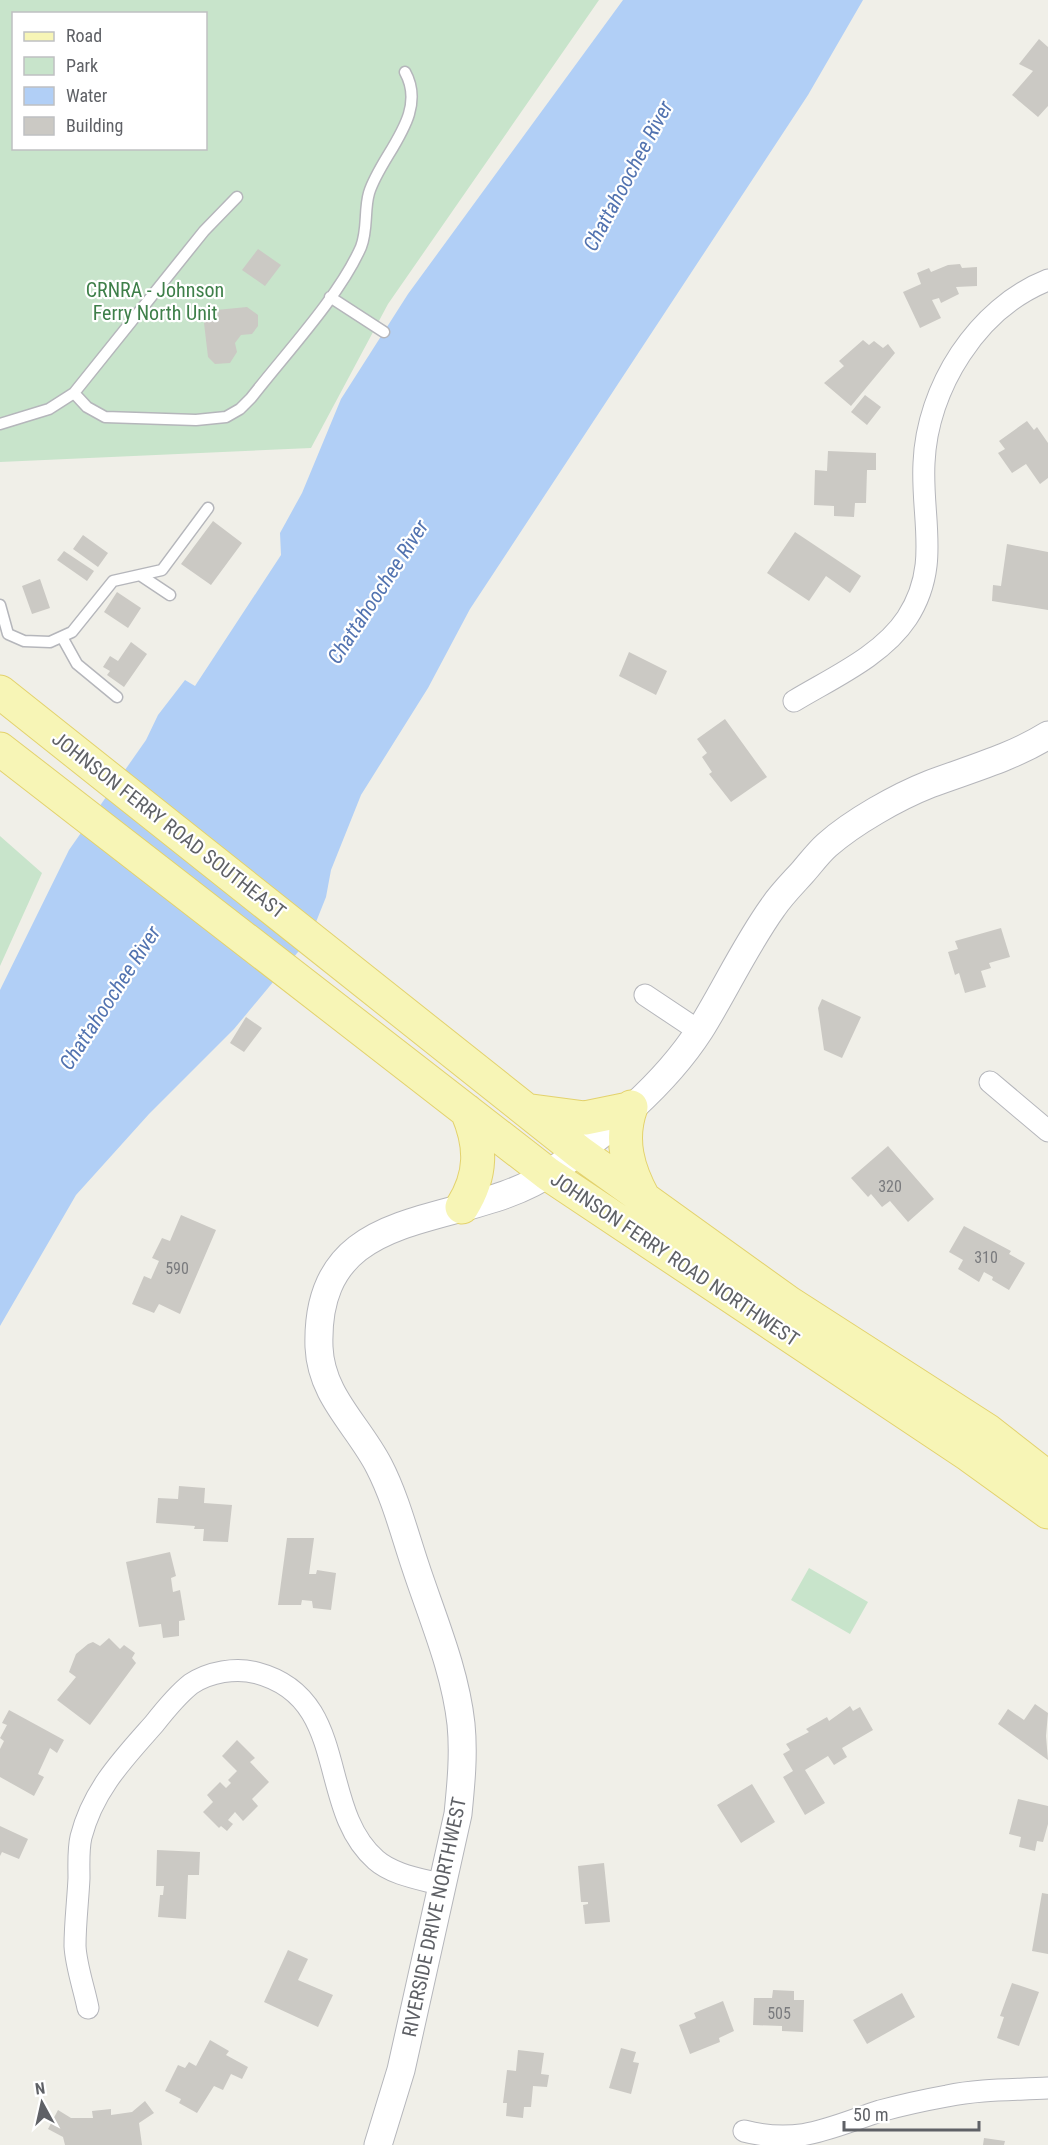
<svg xmlns="http://www.w3.org/2000/svg" width="1048" height="2145" viewBox="0 0 1048 2145" font-family="'Roboto Condensed',sans-serif">
  <rect width="100%" height="100%" fill="#f0efe8"/>
  <path fill="#c8e4cb" fill-rule="evenodd" d="M0 0H599L388 304 311 448 0 462ZM14 14H206V148H14Z
    M0 836 42 873 0 966Z
    M809 1568 868 1602 850 1634 791 1600Z"/>
  <path fill="#b1cff6" d="M623 0H863L808 95 470 609 428 688 361 795 331 870 326 897 316 922 303 946 234 1029 149 1114 76 1195 0 1326V990L69 850 146 740 158 715 185 680 195 686 281 555 280 533 302 493 341 399 408 294Z"/>
  <path fill="#cbc9c4" d="M1039 39 1048 47V106L1038 117 1012 95 1033 71 1019 64Z
    M258 249 281 265 265 286 242 270Z
    M960 264 962 268 977 267V286L956 287 959 294 941 303 939 298 932 300 941 318 920 328 903 292 921 284 917 273 929 268 931 272 948 265Z
    M247 307 258 315V326L252 334 241 335 235 343 237 352 230 363 215 364 208 357 204 323 216 310Z
    M863 340 869 345 874 341 883 348 888 344 895 353 851 406 824 383 844 366 839 361Z
    M865 395 881 407 867 425 851 412Z
    M1027 421 1034 430 1037 427 1048 443V478L1040 484 1026 464 1012 473 998 453 1005 449 999 441Z
    M828 451 876 453V470H867L866 503H855L854 517 834 516V506L814 505 815 470 827 471Z
    M213 521 242 543 211 585 181 564Z
    M795 532 861 576 850 593 826 576 809 601 767 573Z
    M83 535 108 553 98 567 73 549Z
    M1007 544 1048 552V610L992 601 993 585 1001 586Z
    M64 551 94 571 87 581 57 560Z
    M40 579 50 608 32 614 22 586Z
    M117 592 141 608 128 628 104 612Z
    M131 642 147 654 124 687 107 675 110 671 103 667 110 656 118 661Z
    M629 652 667 671 656 695 619 676Z
    M725 719 767 777 731 802 709 774 712 772 702 757 707 753 697 739Z
    M1001 928 1010 957 989 963 991 968 981 971 986 987 965 993 959 973 955 975 948 952 958 949 955 941Z
    M822 999 861 1017 842 1058 824 1050 818 1008Z
    M246 1017 262 1028 244 1052 230 1043Z
    M888 1146 934 1199 908 1222 890 1201 882 1207 871 1194 868 1197 851 1178Z
    M181 1215 216 1230 180 1314 159 1304 154 1313 132 1304 144 1276 151 1279 159 1261 152 1258 162 1238 170 1241Z
    M964 1226 1011 1251 1009 1254 1025 1263 1009 1290 992 1280 993 1277 984 1272 979 1282 958 1269 963 1260 949 1252Z
    M179 1486 205 1488 204 1503 232 1505 228 1542 203 1541 204 1529H194L195 1526 156 1523 158 1498 178 1499Z
    M287 1538H314L309 1574H316L317 1570 336 1573 331 1610 313 1608 312 1601 302 1600 301 1605H278Z
    M170 1552 176 1576 171 1578 173 1592 180 1590 185 1620 179 1621V1636L163 1638 161 1624 139 1627 126 1562Z
    M109 1638 120 1649 124 1645 135 1653 132 1658 136 1663 90 1725 57 1700 76 1677 69 1672 76 1654 88 1644 93 1642 100 1646Z
    M1035 1704 1048 1713 1046 1736 1048 1760 998 1724 1008 1709 1024 1720Z
    M850 1706 853 1711 860 1707 873 1730 842 1748 847 1757 834 1765 828 1756 805 1770 825 1803 805 1815 783 1777 793 1771 783 1754 790 1750 786 1744 809 1732 806 1729 827 1717 829 1721Z
    M9 1710 64 1740 57 1753 50 1748 38 1774 44 1777 34 1796 0 1777V1749L4 1741 0 1738 7 1725 2 1723Z
    M237 1740 255 1758 250 1762 269 1782 252 1799 258 1806 243 1821 235 1812 228 1820 233 1824 227 1831 221 1826 219 1828 203 1812 213 1802 207 1795 220 1782 226 1788 231 1783 228 1780 237 1771 222 1756Z
    M752 1784 775 1822 741 1843 717 1805Z
    M1018 1799 1048 1806V1824L1043 1842 1037 1841 1035 1851 1019 1847 1021 1837 1009 1834Z
    M0 1826 28 1839 19 1859 2 1852 0 1856Z
    M157 1850 200 1852 199 1875H188L186 1919 158 1917 160 1895H163L164 1886H156Z
    M604 1863 610 1922 585 1924 583 1905 588 1904V1902H581L578 1866Z
    M1042 1893 1048 1894V1954L1032 1951Z
    M288 1950 308 1959 298 1980 333 1995 318 2027 264 2002Z
    M1012 1983 1039 1992 1019 2046 997 2038 1004 2017 1000 2016Z
    M773 1990 794 1991V2000H804L803 2032 782 2031V2026L753 2025 754 1998H772Z
    M902 1993 915 2017 867 2044 853 2020Z
    M723 2001 734 2031 719 2038 720 2042 690 2054 679 2025 696 2018 694 2013Z
    M210 2040 229 2051 226 2055 248 2067 242 2079 231 2074 223 2090 214 2086 197 2113 179 2103 181 2099 165 2091 178 2065 185 2068 189 2062 196 2066Z
    M621 2048 636 2052 633 2062 639 2063 631 2094 609 2088Z
    M518 2050 544 2053 541 2074 549 2075 547 2087 533 2086 531 2107H524L523 2118 506 2116 507 2103H503L507 2070 516 2071Z
    M145 2101 154 2113 139 2123 142 2145H65L63 2137 48 2129 58 2110 71 2118H93L92 2111 111 2109V2115L132 2112Z
    M984 2138 1005 2141 1004 2145H983Z"/>
  <g fill="none" stroke-linecap="round" stroke-linejoin="round">
    <defs>
      <path id="service" d="M237 197 204 231 74 393 87 407 105 417 196 420 226 417 240 409 251 398C285 354 339 297 361 247 368 229 364 210 369 193 381 154 429 115 405 72
        M330 297 384 332
        M0 424 49 409 74 393
        M140 575 170 595
        M0 605 8 634 24 641 50 642 72 632 113 581 162 570 208 508
        M62 637 77 664 117 697"/>
      <path id="minor" d="M794 701C832 678 882 656 907 618 941 566 921 519 924 463 927 388 977 308 1048 280
        M645 995 699 1031
        M990 1082 1048 1131
        M88 2008C84 1988 76 1966 75 1946 75 1923 78 1900 79 1878 79 1865 78 1850 81 1837 93 1790 123 1759 154 1724 165 1710 177 1695 191 1684 209 1672 236 1667 257 1673 351 1698 316 1808 376 1860 393 1875 421 1879 443 1885
        M744 2131C799 2145 829 2128 880 2111 902 2105 925 2100 947 2096 980 2089 1014 2090 1048 2088"/>
      <path id="tertiary" d="M378 2145 401 2070 458 1814C461 1784 464 1754 461 1724 455 1669 432 1617 415 1565 404 1532 395 1497 379 1466 358 1425 321 1396 319 1347 314 1196 466 1233 554 1170 607 1132 664 1086 700 1030 725 990 745 946 773 907 781 895 792 884 802 873 810 864 818 853 827 845 853 822 897 797 930 784 970 769 1011 758 1048 735"/>
      <path id="primary" d="M0 692 579 1152 789 1303 988 1431 1048 1478
        M0 749 548 1174 969 1455 1048 1512
        M631 1107C619 1140 628 1170 644 1199
        M532 1111 585 1118 629 1109
        M462 1207C482 1175 482 1146 467 1111"/>
    </defs>
    <use href="#service" stroke="#b5b6bb" stroke-width="13"/>
    <use href="#minor" stroke="#b5b6bb" stroke-width="23"/>
    <use href="#tertiary" stroke="#b5b6bb" stroke-width="29"/>
    <use href="#primary" stroke="#e3d26d" stroke-width="35"/>
    <use href="#service" stroke="#fff" stroke-width="10"/>
    <use href="#minor" stroke="#fff" stroke-width="21"/>
    <use href="#tertiary" stroke="#fff" stroke-width="27"/>
    <use href="#primary" stroke="#f7f5b6" stroke-width="33"/>
  </g>
  <g text-anchor="middle" stroke-width="4.5" stroke-linejoin="round" paint-order="stroke">
    <g font-size="16" fill="#7a7b7e">
      <text x="890" y="1192">320</text>
      <text x="986" y="1263">310</text>
      <text x="177" y="1274">590</text>
      <text x="779" y="2019">505</text>
    </g>
    <g font-size="20" fill="#3e7f49" stroke="#fff">
      <text x="155" y="297">CRNRA - Johnson<tspan x="155" dy="23">Ferry North Unit</tspan></text>
    </g>
    <g font-size="20" fill="#5f6166" stroke="#fff">
      <text transform="translate(169 825) rotate(38)" y="7">JOHNSON FERRY ROAD SOUTHEAST</text>
      <text transform="translate(675 1259) rotate(34)" y="7">JOHNSON FERRY ROAD NORTHWEST</text>
      <text transform="translate(434 1917) rotate(-78)" y="7">RIVERSIDE DRIVE NORTHWEST</text>
    </g>
    <g font-size="21" font-style="italic" fill="#5273b0" stroke="#fff">
      <text transform="translate(628 176) rotate(-62)" y="7">Chattahoochee River</text>
      <text transform="translate(378 592) rotate(-57)" y="7">Chattahoochee River</text>
      <text transform="translate(110 998) rotate(-57)" y="7">Chattahoochee River</text>
    </g>
  </g>
  <rect x="12" y="12" width="195" height="138" fill="#ffffff" stroke="#bfc0c2" stroke-width="1.5"/>
  <rect x="24" y="32" width="30" height="9" fill="#f7f5b6" stroke="#bfc0c2" stroke-width="1.5"/>
  <text x="66" y="42" font-size="18" fill="#5f6166">Road</text>
  <rect x="24" y="57" width="30" height="18" fill="#c8e4cb" stroke="#bfc0c2" stroke-width="1.5"/>
  <text x="66" y="72" font-size="18" fill="#5f6166">Park</text>
  <rect x="24" y="87" width="30" height="18" fill="#b1cff6" stroke="#bfc0c2" stroke-width="1.5"/>
  <text x="66" y="102" font-size="18" fill="#5f6166">Water</text>
  <rect x="24" y="117" width="30" height="18" fill="#cbc9c4" stroke="#bfc0c2" stroke-width="1.5"/>
  <text x="66" y="132" font-size="18" fill="#5f6166">Building</text>
  <g transform="translate(42 2103) rotate(352)" stroke="#ffffff" stroke-width="4.5" paint-order="stroke">
  <path d="M0-4.5L10 22L0 15L-10 22Z" fill="#5f6166"/>
  <text y="-9" font-size="16" font-weight="bold" text-anchor="middle" fill="#5f6166">N</text>
  </g>
  <path d="M844 2121v9h135v-9" fill="none" stroke="#5f6166" stroke-width="3"/>
  <text x="853" y="2121" font-size="18" fill="#5f6166" stroke="#ffffff" stroke-width="4.5" paint-order="stroke">50 m</text>
</svg>
